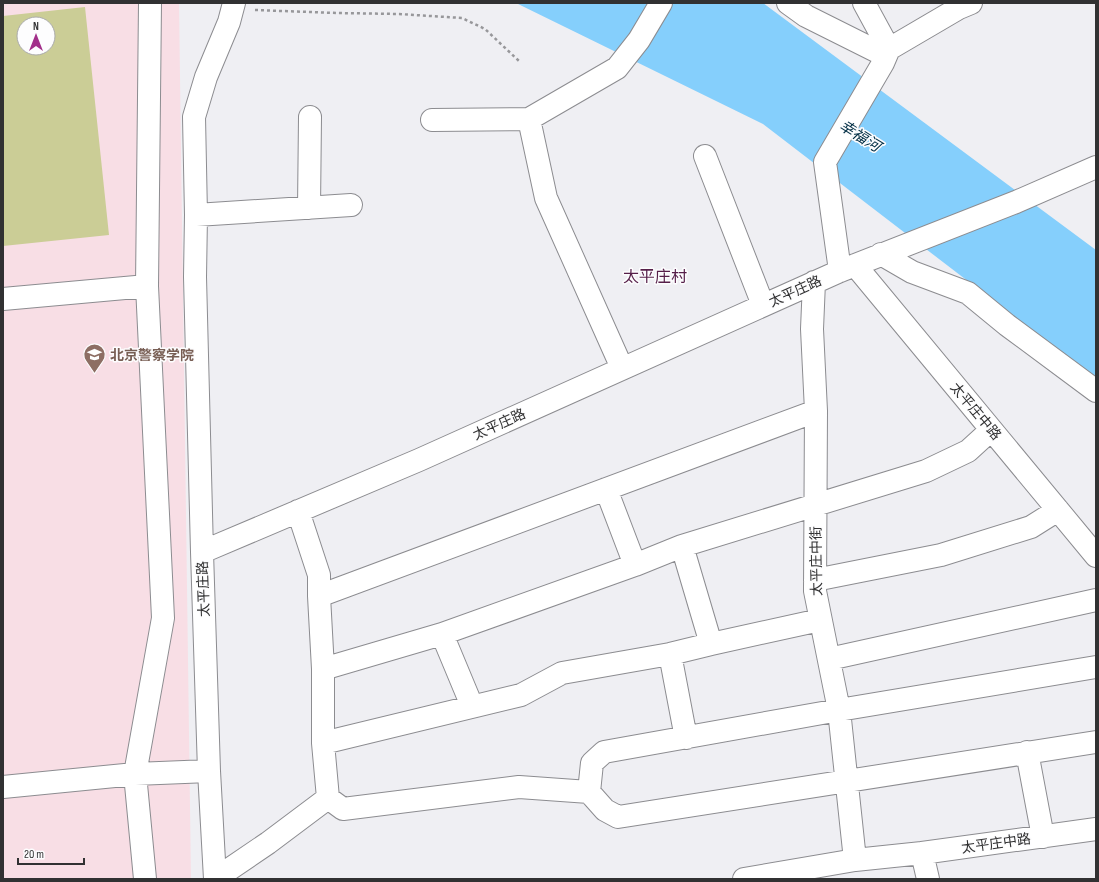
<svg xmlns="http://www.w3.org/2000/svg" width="1099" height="882" viewBox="0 0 1099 882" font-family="'Sofia Sans Condensed','Noto Sans SC',sans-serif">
  <rect width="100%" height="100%" fill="#efeff3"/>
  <path fill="#f8dee5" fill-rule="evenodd" d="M3 3H179L191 879H3ZM24 24H48V48H24Z"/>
  <path fill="#cbcd96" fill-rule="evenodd" d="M85 7 109 235 3 246V16ZM24 24H48V48H24Z"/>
  <path fill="#85cffc" d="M516 3H763L1096 250V377L1055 348 763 124Z"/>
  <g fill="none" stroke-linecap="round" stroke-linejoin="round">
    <defs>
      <path id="minor" d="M788 3 806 16 886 56
        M889 49 959 8 971 3
        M529 119 546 198 622 368
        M432 120 529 119 617 68 639 40 661 3
        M705 156 763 305
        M309 208 310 117
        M196 215 351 205
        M881 254 912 272 968 293 1007 325 1096 391
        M855 265 1096 556
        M840 271 825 162 883 63 889 49 864 3
        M814 282 812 329 816 411 815 591 839 710 855 860
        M3 299 147 286
        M606 489 635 565 682 546
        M202 552 195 277 196 215 194 117 206 77 229 22 234 3
        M815 580 941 555 1031 527 1058 510
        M319 596 816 411
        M711 644 682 546 926 471 968 451 991 430
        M670 654 686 738
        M829 659 1096 600
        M323 669 442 634
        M472 706 442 634 635 565
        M323 743 521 695 562 673 670 654 711 644 820 620
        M1027 752 1043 837
        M3 787 135 774 209 771
        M589 792 592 763 604 752 839 710 1096 667
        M328 798 343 809 519 787 589 792 605 810 618 817 1096 742
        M145 879 135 774 163 618 147 286 150 3
        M215 879 209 771 202 552 419 460 840 271 1016 202 1096 167
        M215 879 268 843 328 798 323 743V669L319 596V575L298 511
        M744 879 855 860 922 853
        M928 879 922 853 1096 829"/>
    </defs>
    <use href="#minor" stroke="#8c8c90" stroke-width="24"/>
    <path stroke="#97979a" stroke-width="2.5" stroke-dasharray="3 3" stroke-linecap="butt" d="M255 10 337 13 399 14 462 18 485 29 519 61"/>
    <use href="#minor" stroke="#fff" stroke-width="22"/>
  </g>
  <defs>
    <symbol id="university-pin" viewBox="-11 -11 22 30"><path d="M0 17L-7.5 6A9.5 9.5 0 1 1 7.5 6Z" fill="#8d6e63" stroke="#fdfdfe"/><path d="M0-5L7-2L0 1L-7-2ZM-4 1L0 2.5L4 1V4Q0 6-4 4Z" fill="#fff"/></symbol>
  </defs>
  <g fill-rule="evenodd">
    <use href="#university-pin" x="82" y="342" width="25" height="34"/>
  </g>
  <g text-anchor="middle" stroke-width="3" stroke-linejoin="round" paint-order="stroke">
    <g font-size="14" fill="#313132" stroke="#fdfdfe">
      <text transform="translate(795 291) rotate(-24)" y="5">太平庄路</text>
      <text transform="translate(976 411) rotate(50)" y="5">太平庄中路</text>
      <text transform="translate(499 424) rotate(-24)" y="5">太平庄路</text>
      <text transform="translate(816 561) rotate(-91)" y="5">太平庄中街</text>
      <text transform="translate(203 589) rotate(-92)" y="5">太平庄路</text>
      <text transform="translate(996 843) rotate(-8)" y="5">太平庄中路</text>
    </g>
    <g font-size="14" font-weight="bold" fill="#785e54" stroke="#fdfdfe" text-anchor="start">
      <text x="110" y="360">北京警察学院</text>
    </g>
    <g font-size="15" font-style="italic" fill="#012d43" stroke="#fdfdfe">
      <text transform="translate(860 136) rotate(32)" y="5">幸福河</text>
    </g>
    <g font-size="16" fill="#561f49" stroke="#fdfdfe">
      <text x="655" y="282">太平庄村</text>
    </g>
  </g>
  <rect width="1099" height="882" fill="none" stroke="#313132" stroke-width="8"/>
  <g transform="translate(36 36)"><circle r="19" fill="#fdfdfe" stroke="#ababac"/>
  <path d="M0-3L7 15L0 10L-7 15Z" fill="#a22f8a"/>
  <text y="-6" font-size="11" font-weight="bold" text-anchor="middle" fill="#313132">N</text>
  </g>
  <path d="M18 858v6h66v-6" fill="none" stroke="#313132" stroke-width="2"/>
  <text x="24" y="858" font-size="12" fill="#313132" stroke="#fdfdfe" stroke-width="3" paint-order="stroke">20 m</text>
</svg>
